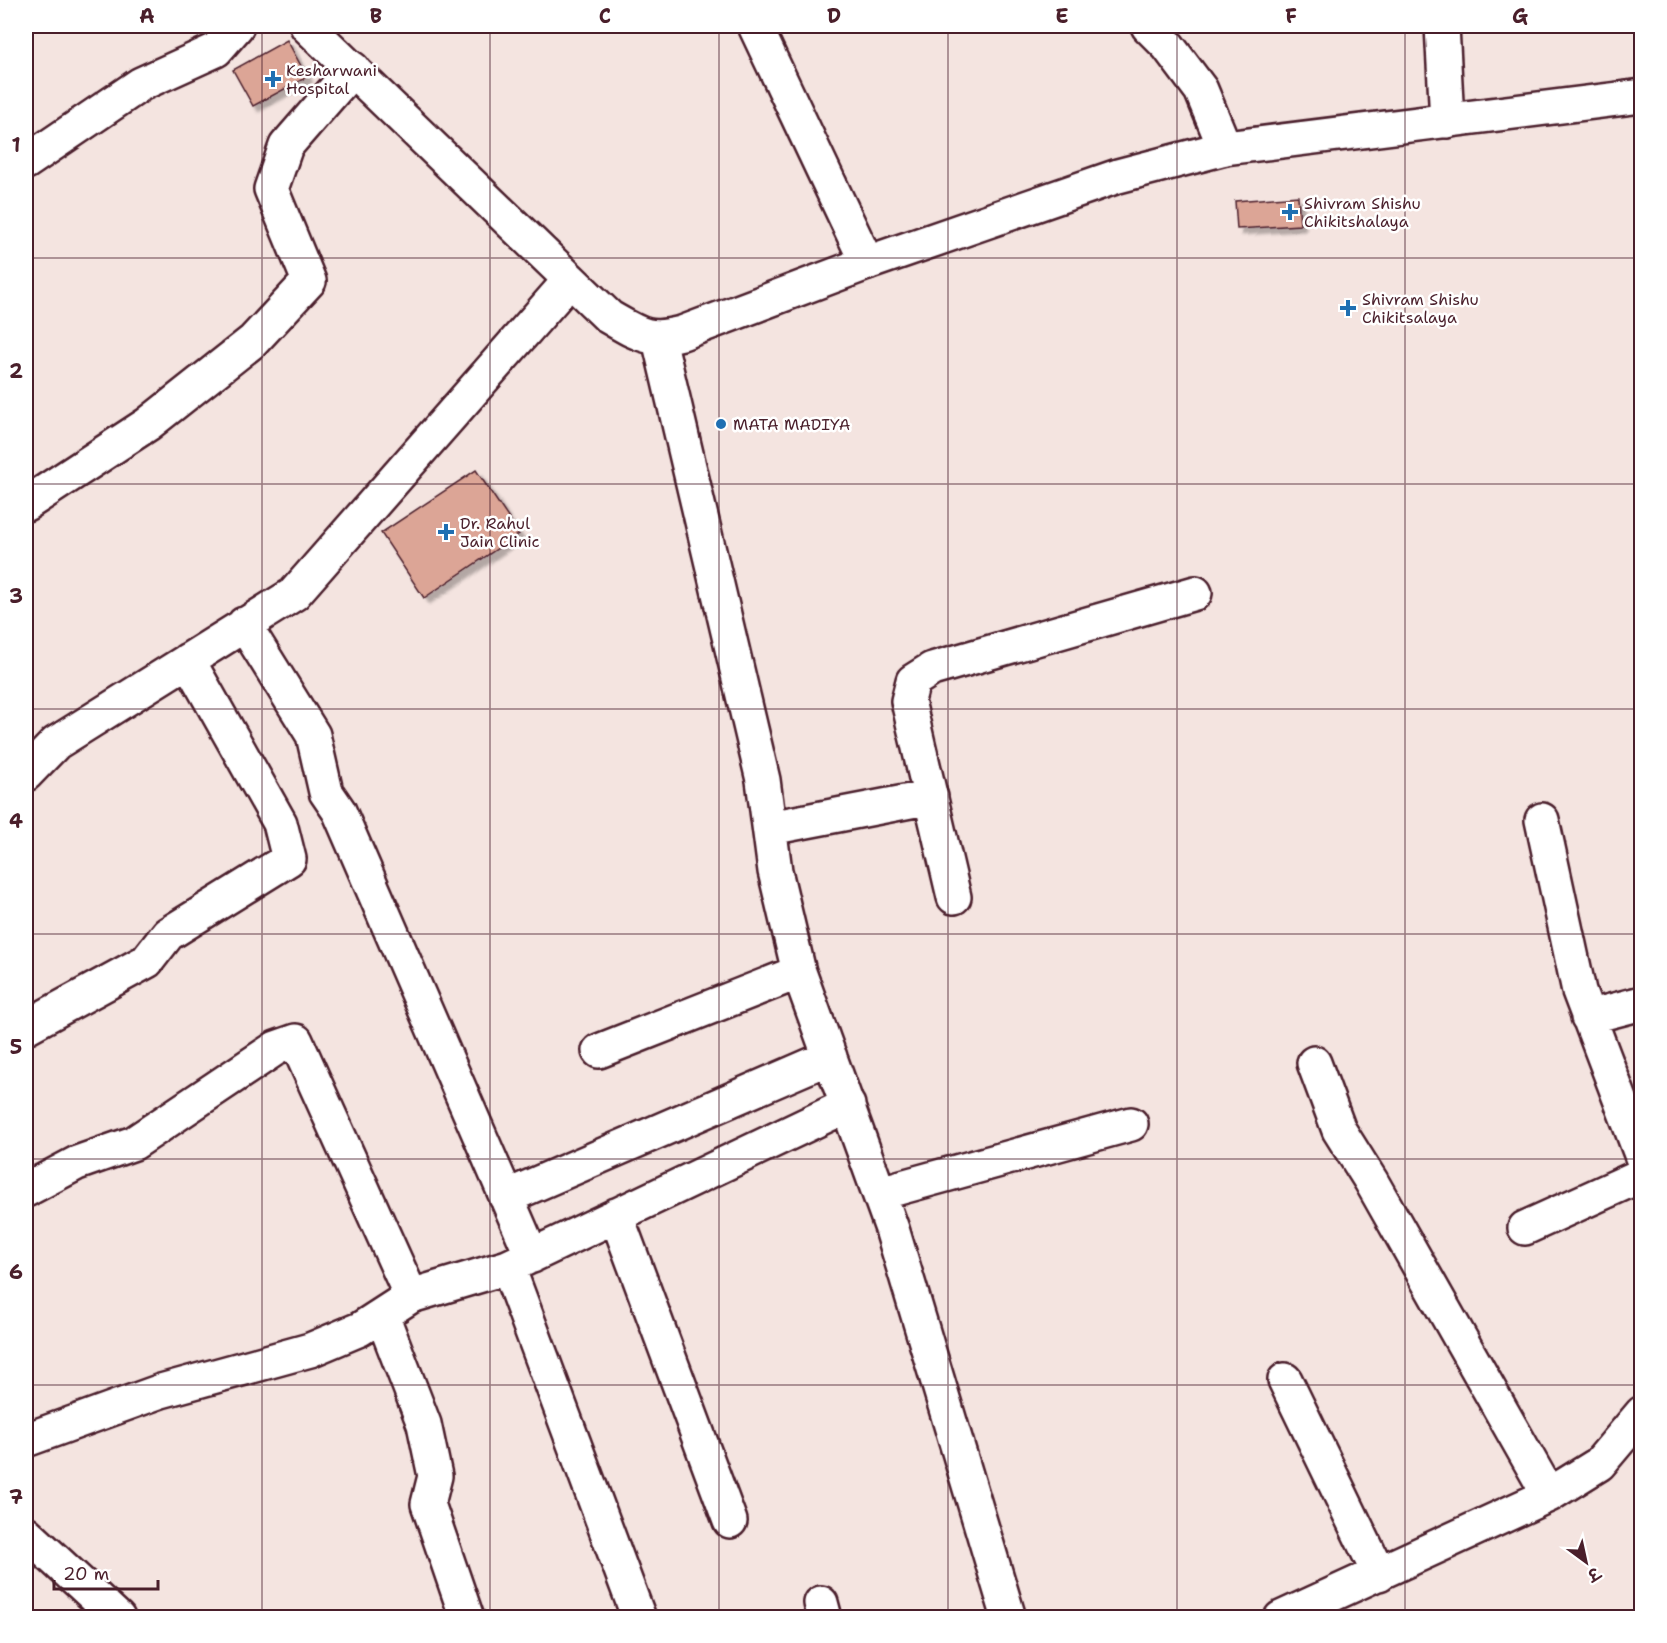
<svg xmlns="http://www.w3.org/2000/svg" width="1667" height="1643" viewBox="0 0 1667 1643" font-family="'Shantell Sans','Playpen Sans Deva',sans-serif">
  <defs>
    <filter id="shadow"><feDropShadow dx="5.5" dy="5.5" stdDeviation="1.5" flood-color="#0004"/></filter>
  </defs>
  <rect width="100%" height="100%" fill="#f4e4e0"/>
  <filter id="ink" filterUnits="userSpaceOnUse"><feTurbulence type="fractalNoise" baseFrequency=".0167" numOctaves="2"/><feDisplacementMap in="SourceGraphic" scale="12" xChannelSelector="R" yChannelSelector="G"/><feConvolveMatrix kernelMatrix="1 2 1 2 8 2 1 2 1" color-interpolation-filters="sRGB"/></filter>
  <g filter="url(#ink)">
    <path fill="#dca596" stroke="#4a1f2b" stroke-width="1.5" filter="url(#shadow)" d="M287 40 307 77 253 106 233 70Z
      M1298 196 1300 225 1237 229 1235 201Z
      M476 470 519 534 424 598 381 533Z"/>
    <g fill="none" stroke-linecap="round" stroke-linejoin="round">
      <defs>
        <path id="street" d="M755 26 867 263
          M1148 26 1168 46 1201 90 1225 148
          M1442 26 1447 121
          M26 162 141 84 216 50 237 26
          M659 339 763 780 775 871 799 972 892 1229 1009 1618
          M26 504 148 424 253 341 309 281 271 189 286 146 353 69
          M244 624 313 735 326 792 339 811 532 1256
          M26 774 56 743 294 594 570 280
          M1542 820 1579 991 1642 1157
          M770 828 931 797
          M954 897 908 701 913 681 932 669 1195 593
          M1588 1017 1642 1003
          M26 1027 147 961 168 934 289 859 280 823 188 660
          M599 1051 799 972
          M1314 1063 1339 1130 1371 1181 1549 1495
          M26 1190 77 1163 134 1143 276 1048 296 1041 411 1296
          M880 1193 1131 1124
          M506 1197 830 1057
          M616 1215 730 1521
          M1525 1228 1642 1175
          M508 1267 639 1618
          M382 1315 424 1424 435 1476 428 1504 467 1618
          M1285 1380 1379 1574
          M26 1440 161 1391 310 1350 360 1329 411 1296 508 1267 848 1105
          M26 1533 118 1618
          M821 1603 825 1618
          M1281 1618 1549 1495 1599 1464 1642 1413"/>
        <path id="secondary" d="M307 26 609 317C639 334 647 342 682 333L867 263 1118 176 1225 148 1642 96"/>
      </defs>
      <use href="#street" stroke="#4a1f2b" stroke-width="38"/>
      <use href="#secondary" stroke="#4a1f2b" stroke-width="38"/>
      <use href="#street" stroke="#fff" stroke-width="33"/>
      <use href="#secondary" stroke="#fff" stroke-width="33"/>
    </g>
  </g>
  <path fill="none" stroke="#4a1f2b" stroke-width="1.5" stroke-opacity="0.55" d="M262 26V1618M490 26V1618M719 26V1618M948 26V1618M1177 26V1618M1405 26V1618M26 258H1642M26 484H1642M26 709H1642M26 934H1642M26 1159H1642M26 1385H1642"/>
  <g fill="#1f6fb2" stroke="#fff" stroke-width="2">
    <path d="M270 70h6v6h6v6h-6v6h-6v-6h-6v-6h6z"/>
    <path d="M1287 203h6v6h6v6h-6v6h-6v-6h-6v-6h6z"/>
    <path d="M1345 299h6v6h6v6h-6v6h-6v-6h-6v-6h6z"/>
    <circle cx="721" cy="424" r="6"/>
    <path d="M443 523h6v6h6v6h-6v6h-6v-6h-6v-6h6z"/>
  </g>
  <g text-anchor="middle" stroke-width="5" stroke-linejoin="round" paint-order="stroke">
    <g font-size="16" fill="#4a1f2b" stroke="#fff" text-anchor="start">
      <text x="286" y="76">Kesharwani<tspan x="286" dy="18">Hospital</tspan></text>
      <text x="1304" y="209">Shivram Shishu<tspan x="1304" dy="18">Chikitshalaya</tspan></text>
      <text x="1362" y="305">Shivram Shishu<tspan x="1362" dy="18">Chikitsalaya</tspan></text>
      <text x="733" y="430">MATA MADIYA</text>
      <text x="460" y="529">Dr. Rahul<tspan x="460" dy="18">Jain Clinic</tspan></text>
    </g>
  </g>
  <rect width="1667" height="1643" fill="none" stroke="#fff" stroke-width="66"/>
  <g transform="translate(1586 1562) rotate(147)" stroke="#ffffff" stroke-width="4.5" paint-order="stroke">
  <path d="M0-4.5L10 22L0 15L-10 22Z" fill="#4a1f2b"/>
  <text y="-9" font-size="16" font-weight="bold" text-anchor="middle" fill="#4a1f2b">उ</text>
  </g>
  <path d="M54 1580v9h104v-9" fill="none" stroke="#4a1f2b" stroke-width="3"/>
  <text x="63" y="1580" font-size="18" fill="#4a1f2b" stroke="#ffffff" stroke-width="4.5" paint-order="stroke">20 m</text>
  <rect x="33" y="33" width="1601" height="1577" fill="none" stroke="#4a1f2b" stroke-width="2"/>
  <g font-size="20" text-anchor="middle" font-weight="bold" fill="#4a1f2b">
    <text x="147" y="23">A</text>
    <text x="376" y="23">B</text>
    <text x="605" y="23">C</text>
    <text x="834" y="23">D</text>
    <text x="1062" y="23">E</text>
    <text x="1291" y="23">F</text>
    <text x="1520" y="23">G</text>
    <text x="16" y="152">1</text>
    <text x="16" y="378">2</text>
    <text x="16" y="603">3</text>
    <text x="16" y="828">4</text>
    <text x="16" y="1054">5</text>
    <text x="16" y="1279">6</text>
    <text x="16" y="1504">7</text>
  </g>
</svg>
